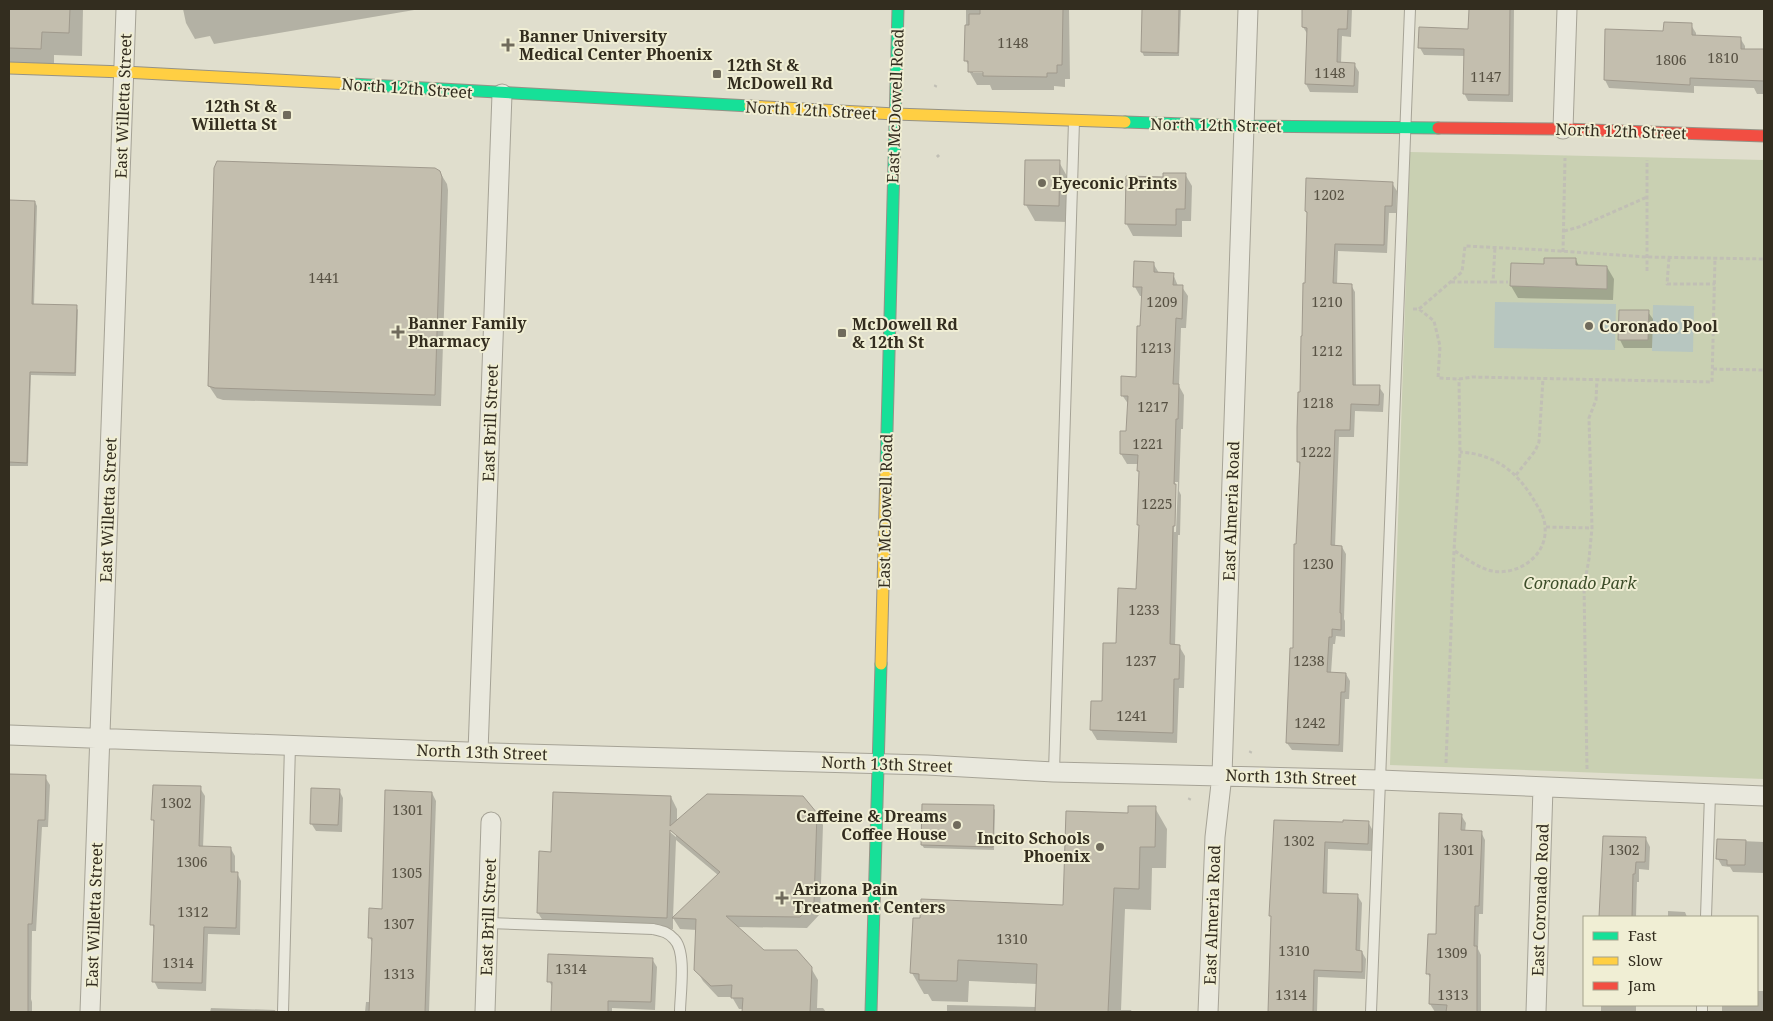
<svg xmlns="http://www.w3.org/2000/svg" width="1773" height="1021" viewBox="0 0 1773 1021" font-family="'Noto Serif',serif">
  <rect width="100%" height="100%" fill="#e0decd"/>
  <path fill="#c9d0b2" d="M1410 152 1764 160V779L1390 765Z"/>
  <path fill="#b7c6c0" d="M1495 302 1616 304 1615 350 1494 348Z
    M1653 305 1694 306 1693 352 1652 351Z"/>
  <path fill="#0003" fill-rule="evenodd" d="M9 9H83L82 56 54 55V72L9 70Z
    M183 9H420L214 44 210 36 195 39 186 23Z
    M966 9H1069L1070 79H1065V87L1054 86V90H992L990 85H977L969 71V66L966 61ZM973 70 989 71V73H973Z
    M1143 9H1181L1179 56H1144L1142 52Z
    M1304 9H1352L1351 37 1342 36 1341 63 1354 64 1359 72 1358 93 1310 92 1306 84 1308 35 1303 27Z
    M1470 9H1514L1513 102 1468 101 1464 93 1465 56 1424 55 1420 48 1470 30Z
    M1691 25 1696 33V37L1740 38 1745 46V50L1764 51V94H1757L1754 88 1694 86V93L1609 88 1605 80 1665 32Z
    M1026 161 1059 162 1068 178 1067 222 1035 221 1026 205Z
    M439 171 447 184 448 190 441 406 223 400 217 398 209 386Z
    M1185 174 1192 186 1191 221H1182V237L1133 236 1126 223 1164 178Z
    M1392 183 1397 191 1396 213H1389L1387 253 1338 251 1337 285H1351L1355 292 1356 386 1379 387 1384 394 1383 412 1355 411 1354 437H1339L1335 547H1342L1346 554 1344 619 1345 621V637L1336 636 1335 644H1333L1331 673 1346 674 1350 681 1349 699H1345L1343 752 1292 750 1287 743 1294 649 1301 467 1298 461 1308 216 1306 211Z
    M9 202H35L37 206 34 305 76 307 78 310 76 376 31 375 28 466H9Z
    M1576 260 1579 266 1607 267 1614 279 1613 300 1518 298 1511 286 1545 265Z
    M1153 263 1159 273 1173 274 1178 286 1182 287 1188 296 1186 328H1181L1179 386 1184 395 1183 429H1181L1179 491 1181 495 1180 535H1178L1175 646H1179L1185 656 1184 688H1179L1177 743 1097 740 1091 730 1092 702H1103L1118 644 1138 590 1140 473 1139 464H1127L1121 454 1128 433 1129 405 1122 395 1137 378 1143 296H1140L1135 287ZM1175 482H1178L1176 532H1174Z
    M1648 312 1653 319 1652 348H1624L1620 340Z
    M9 775 45 777 50 785 48 827H42L36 931H32L31 999 32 1002V1012H9Z
    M200 788 205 796 203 848 231 849 235 856V873H237L241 881 240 935 208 934 206 991 158 989 154 981 155 931 152 924 155 824 153 820Z
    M339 790 343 798 342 832 316 831 311 823Z
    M432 793 436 801 429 1012H365L366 1002H371L373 944 370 938 383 910Z
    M671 797 677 809V822L816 813 823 825 820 914 807 928 737 927 763 951 811 968 818 980 817 1008H823L826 1012H743V1009H739L732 997H718L703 981 696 969 697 930 680 929 673 918V929L545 924 538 913 552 853ZM666 826 676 834V837L664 827ZM676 840 718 875 673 918Z
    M993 807 995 810 994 850 924 848 922 845Z
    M1155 808 1167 829 1166 868H1152L1151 910 1125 909 1121 1010H1131L1132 1012H947V1005L1036 1007 1037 984 969 981 968 1002 932 1001 928 994H924L912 973 1064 906 1129 814Z
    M1461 815 1466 823 1465 832H1481L1485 840 1483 914H1479L1478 949 1481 955V1012H1435L1430 1004 1431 979 1428 974 1437 935Z
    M1275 821 1344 824 1368 822 1372 829V851L1328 849 1327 894 1357 895 1362 903 1360 952H1362L1366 959 1365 979 1318 977 1317 1012H1270L1272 918 1271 916Z
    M1604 837 1646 839 1650 847 1649 870 1639 869V882H1637L1636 917H1600Z
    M1718 840 1764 842V873L1733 872 1730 867 1722 866 1718 859Z
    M1668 911 1685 912 1687 917H1668Z
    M652 959 657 967 655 1010 612 1008V1012H552L553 988 549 981Z
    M1757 991H1764V1012H1722V1005H1757Z
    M1601 1005H1636V1012H1601Z
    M211 1008 275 1010 276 1012H210Z"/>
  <path fill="#c3beae" stroke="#a09a8d" d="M9 9H70L69 33 42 32 41 49 9 48Z
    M980 9H1063L1062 65H1057V73H1047V77L983 76V72H968V61H964L965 25H969V14H980Z
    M1142 9H1179L1178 53 1141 52Z
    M1302 9H1348L1347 29H1338L1337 62 1355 63 1354 86 1305 84 1307 28 1302 27Z
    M1469 9H1510L1509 95 1463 94 1464 49 1418 48 1419 27 1468 29Z
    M1664 22 1692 23V35L1741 37V49H1764V81L1690 78V85L1604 80 1605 29 1663 31Z
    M1025 160H1060L1059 206 1024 205Z
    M217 161 435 168 440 171 442 177 435 395 215 388 208 386 214 168Z
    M1163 173H1186L1185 209H1176V225L1125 224 1126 176 1163 177Z
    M1306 178 1393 182 1392 206H1385L1384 245 1335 244 1333 283 1352 284 1353 385H1380L1379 405 1351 404 1350 430H1335L1331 545 1342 546 1340 613H1341V630L1332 629V637H1329L1327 672 1346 673 1345 692H1341L1339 745 1286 743 1290 648H1293L1294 544H1296L1300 462H1297V428L1298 392H1300L1301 336H1302L1303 283H1305L1307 212 1305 211Z
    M9 200 35 201 32 304 77 305 75 373 30 372 27 463 9 462Z
    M1544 258H1576V265L1607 266V289L1510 286 1511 263 1544 264Z
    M1134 261 1154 262V272L1174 273 1173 285H1183L1182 319 1176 318 1173 384H1179L1178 419H1176L1174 484H1176L1175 526H1173L1170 644 1180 645 1179 679H1174L1173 733 1090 730 1091 701H1102L1103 643H1116L1118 588 1136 589 1139 525H1137L1139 471H1137L1138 455 1120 454V431H1126L1128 396H1121V376L1136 377 1137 326H1140L1142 287H1133Z
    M1619 310H1649L1648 340H1618Z
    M9 774 46 775 45 820H38L32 924H28V1012H9Z
    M153 785 201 786 199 846 231 847V872H238L236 928 204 927 202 983 152 982 154 925H150L154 820H151Z
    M311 788 340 789 338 825 310 824Z
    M385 790 432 792 425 1012H369L372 938H368L369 908 382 909Z
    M553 792 671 796 670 826 707 794 803 796 817 813 814 902 800 917 726 916 764 950H797L812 967 810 1012H742L743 998H731L732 985 711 986 694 970 696 919 672 918 720 872 670 830 667 918 537 913 539 851 551 852Z
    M922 804 994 805 993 847 921 845Z
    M1128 806H1156L1155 847H1140L1139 889 1114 888 1108 1012H1035L1037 964 958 960 957 981 919 980V974L910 973 913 918H920L921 899 1063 905 1066 811 1128 813Z
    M1439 813 1462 814 1461 830 1482 831 1479 906H1475L1474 946H1477V1012H1446L1447 1005 1429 1004 1430 974H1426L1428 934H1436Z
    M1274 820 1343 822V820L1369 821 1368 844 1325 842 1323 893 1358 894 1356 950 1362 951V972L1314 970 1313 1012H1268L1271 916H1269Z
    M1603 836 1646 837 1645 862H1636L1635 874H1633L1632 917H1599Z
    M1717 839 1746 840 1745 865H1727V860L1716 859Z
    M548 954 653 958 651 1002 608 1001V1012H551L552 982H547Z"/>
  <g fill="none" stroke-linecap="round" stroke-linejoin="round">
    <defs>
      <path id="lane" d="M1054 772 1074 121
        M1706 917 1710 794
        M488 923 653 929C662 931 668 932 674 939 687 951 680 995 680 1012
        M283 1012 290 745
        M1371 1012 1410 9
        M1702 1012V1005"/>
      <path id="street" d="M1563 129 1567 9
        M9 735 494 753 927 765 1054 772 1380 780 1764 796
        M478 752 502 94
        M90 1012 126 9
        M485 1012 491 822
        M1208 1012 1215 837 1222 775 1248 9
        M1536 1012 1543 787"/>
      <path id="fast" d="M351 84 750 106
        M1125 122 1245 126 1438 128
        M886 469 898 9
        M871 1012 881 664"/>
      <path id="slow" d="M9 68 124 72 351 84
        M750 106 895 114 1125 122
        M881 664 886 469"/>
      <path id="jam" d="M1438 128 1563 129 1764 136"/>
    </defs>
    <use href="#lane" stroke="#a6a396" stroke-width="12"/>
    <use href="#street" stroke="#a6a396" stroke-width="21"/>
    <use href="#fast" stroke="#959286" stroke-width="13"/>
    <use href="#slow" stroke="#959286" stroke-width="13"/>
    <use href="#jam" stroke="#959286" stroke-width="13"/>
    <path stroke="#c1bfb5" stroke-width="3" stroke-dasharray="4 2.5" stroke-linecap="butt" d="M935 87 936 85
      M937 155 939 157
      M1564 231 1579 227 1647 197
      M1563 252 1565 158
      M1669 258 1667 284H1715
      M1647 271V160
      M1451 282H1493L1495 247
      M1493 282H1508
      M1413 309H1419L1434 321 1440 346 1438 378 1459 379 1472 377 1712 382 1715 258
      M1419 309 1462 272 1465 246 1545 250 1647 257 1764 259
      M1713 369 1764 370
      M1516 475 1535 451 1539 442 1543 379
      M1546 527 1592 528
      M1455 551C1465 558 1476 566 1488 570 1515 578 1548 557 1545 527 1545 518 1540 510 1535 502 1518 472 1495 454 1460 452
      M1250 753 1251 751
      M1446 763 1454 551 1460 452 1459 379
      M1587 769 1584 586 1589 559 1592 528 1589 418 1596 400 1597 379
      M1189 800 1190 798"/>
    <use href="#lane" stroke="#e9e8dd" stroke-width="10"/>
    <use href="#street" stroke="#e9e8dd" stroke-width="19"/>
    <use href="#fast" stroke="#16e098" stroke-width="11"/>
    <use href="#slow" stroke="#ffcf43" stroke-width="11"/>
    <use href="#jam" stroke="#f24e42" stroke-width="11"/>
  </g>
  <g fill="#706b5c" stroke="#f0eed4" stroke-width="2">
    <path d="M505.5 37.5h5v5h5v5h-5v5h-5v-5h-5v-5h5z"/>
    <rect x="712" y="69" width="10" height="10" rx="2.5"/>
    <rect x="282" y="110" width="10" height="10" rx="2.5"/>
    <circle cx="1042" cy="183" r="5"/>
    <circle cx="1589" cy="326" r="5"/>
    <path d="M395.5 324.5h5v5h5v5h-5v5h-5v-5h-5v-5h5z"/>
    <rect x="837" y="328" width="10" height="10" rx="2.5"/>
    <circle cx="957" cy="825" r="5"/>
    <circle cx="1100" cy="847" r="5"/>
    <path d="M779.5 890.5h5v5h5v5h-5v5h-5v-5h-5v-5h5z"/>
  </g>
  <g text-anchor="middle" stroke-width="4" stroke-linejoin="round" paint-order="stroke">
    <g font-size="14" fill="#575143">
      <text x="1013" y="48">1148</text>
      <text x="1723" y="63">1810</text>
      <text x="1671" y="65">1806</text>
      <text x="1330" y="78">1148</text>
      <text x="1486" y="82">1147</text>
      <text x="1329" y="200">1202</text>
      <text x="324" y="283">1441</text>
      <text x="1162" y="307">1209</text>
      <text x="1327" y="307">1210</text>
      <text x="1156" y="353">1213</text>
      <text x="1327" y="356">1212</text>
      <text x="1318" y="408">1218</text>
      <text x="1153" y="412">1217</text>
      <text x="1148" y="449">1221</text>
      <text x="1316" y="457">1222</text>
      <text x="1157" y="509">1225</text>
      <text x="1318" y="569">1230</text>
      <text x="1144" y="615">1233</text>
      <text x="1141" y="666">1237</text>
      <text x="1309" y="666">1238</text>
      <text x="1132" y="721">1241</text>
      <text x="1310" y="728">1242</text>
      <text x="176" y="808">1302</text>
      <text x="408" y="815">1301</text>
      <text x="1299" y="846">1302</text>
      <text x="1459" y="855">1301</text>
      <text x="1624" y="855">1302</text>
      <text x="192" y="867">1306</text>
      <text x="407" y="878">1305</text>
      <text x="193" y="917">1312</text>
      <text x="399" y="929">1307</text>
      <text x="1012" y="944">1310</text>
      <text x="1294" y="956">1310</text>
      <text x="1452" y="958">1309</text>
      <text x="178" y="968">1314</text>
      <text x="571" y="974">1314</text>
      <text x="399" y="979">1313</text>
      <text x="1291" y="1000">1314</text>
      <text x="1453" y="1000">1313</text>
    </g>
    <g font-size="16" font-weight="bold" fill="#332d1f" stroke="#f0eed4" text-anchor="start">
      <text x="519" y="42">Banner University<tspan x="519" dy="18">Medical Center Phoenix</tspan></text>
      <text x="727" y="71">12th St &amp;<tspan x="727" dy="18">McDowell Rd</tspan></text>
      <text x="277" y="112" text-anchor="end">12th St &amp;<tspan x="277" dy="18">Willetta St</tspan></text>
      <text x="1052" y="189">Eyeconic Prints</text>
      <text x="408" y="329">Banner Family<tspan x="408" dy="18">Pharmacy</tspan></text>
      <text x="852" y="330">McDowell Rd<tspan x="852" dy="18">&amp; 12th St</tspan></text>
      <text x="1599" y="332">Coronado Pool</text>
      <text x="947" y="822" text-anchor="end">Caffeine &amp; Dreams<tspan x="947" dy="18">Coffee House</tspan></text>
      <text x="1090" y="844" text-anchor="end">Incito Schools<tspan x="1090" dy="18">Phoenix</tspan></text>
      <text x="793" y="895">Arizona Pain<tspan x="793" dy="18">Treatment Centers</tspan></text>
    </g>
    <g font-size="16" fill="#332d1f" stroke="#f0eed4">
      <text transform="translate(407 88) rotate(4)" y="6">North 12th Street</text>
      <text transform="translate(123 106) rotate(-88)" y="6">East Willetta Street</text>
      <text transform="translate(895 106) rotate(-88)" y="6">East McDowell Road</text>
      <text transform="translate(811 110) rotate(3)" y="6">North 12th Street</text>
      <text transform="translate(1216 125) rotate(1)" y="6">North 12th Street</text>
      <text transform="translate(1621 131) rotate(2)" y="6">North 12th Street</text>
      <text transform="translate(490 423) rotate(-88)" y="6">East Brill Street</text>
      <text transform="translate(108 510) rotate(-88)" y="6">East Willetta Street</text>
      <text transform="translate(885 511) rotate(-89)" y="6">East McDowell Road</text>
      <text transform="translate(1231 511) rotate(-88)" y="6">East Almeria Road</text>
      <text transform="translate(482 752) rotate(2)" y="6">North 13th Street</text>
      <text transform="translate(887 764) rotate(2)" y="6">North 13th Street</text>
      <text transform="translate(1291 777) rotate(2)" y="6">North 13th Street</text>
      <text transform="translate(1540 900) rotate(-88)" y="6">East Coronado Road</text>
      <text transform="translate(94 915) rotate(-88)" y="6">East Willetta Street</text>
      <text transform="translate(1212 915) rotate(-88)" y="6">East Almeria Road</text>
      <text transform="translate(488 917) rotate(-88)" y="6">East Brill Street</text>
    </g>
    <g font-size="16" font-style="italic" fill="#3c4d29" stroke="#f0eed4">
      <text x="1580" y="589">Coronado Park</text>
    </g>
  </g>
  <rect width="1773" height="1021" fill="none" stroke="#332d1f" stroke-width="20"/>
  <rect x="1583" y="916" width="175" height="90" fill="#f0eed4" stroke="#a4a18c"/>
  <rect x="1593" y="932" width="25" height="8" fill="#16e098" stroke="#a4a18c"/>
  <text x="1628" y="941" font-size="15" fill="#332d1f">Fast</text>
  <rect x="1593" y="957" width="25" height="8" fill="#ffcf43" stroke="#a4a18c"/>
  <text x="1628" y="966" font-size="15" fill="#332d1f">Slow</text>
  <rect x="1593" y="982" width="25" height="8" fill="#f24e42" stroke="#a4a18c"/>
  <text x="1628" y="991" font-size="15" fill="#332d1f">Jam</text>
</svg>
